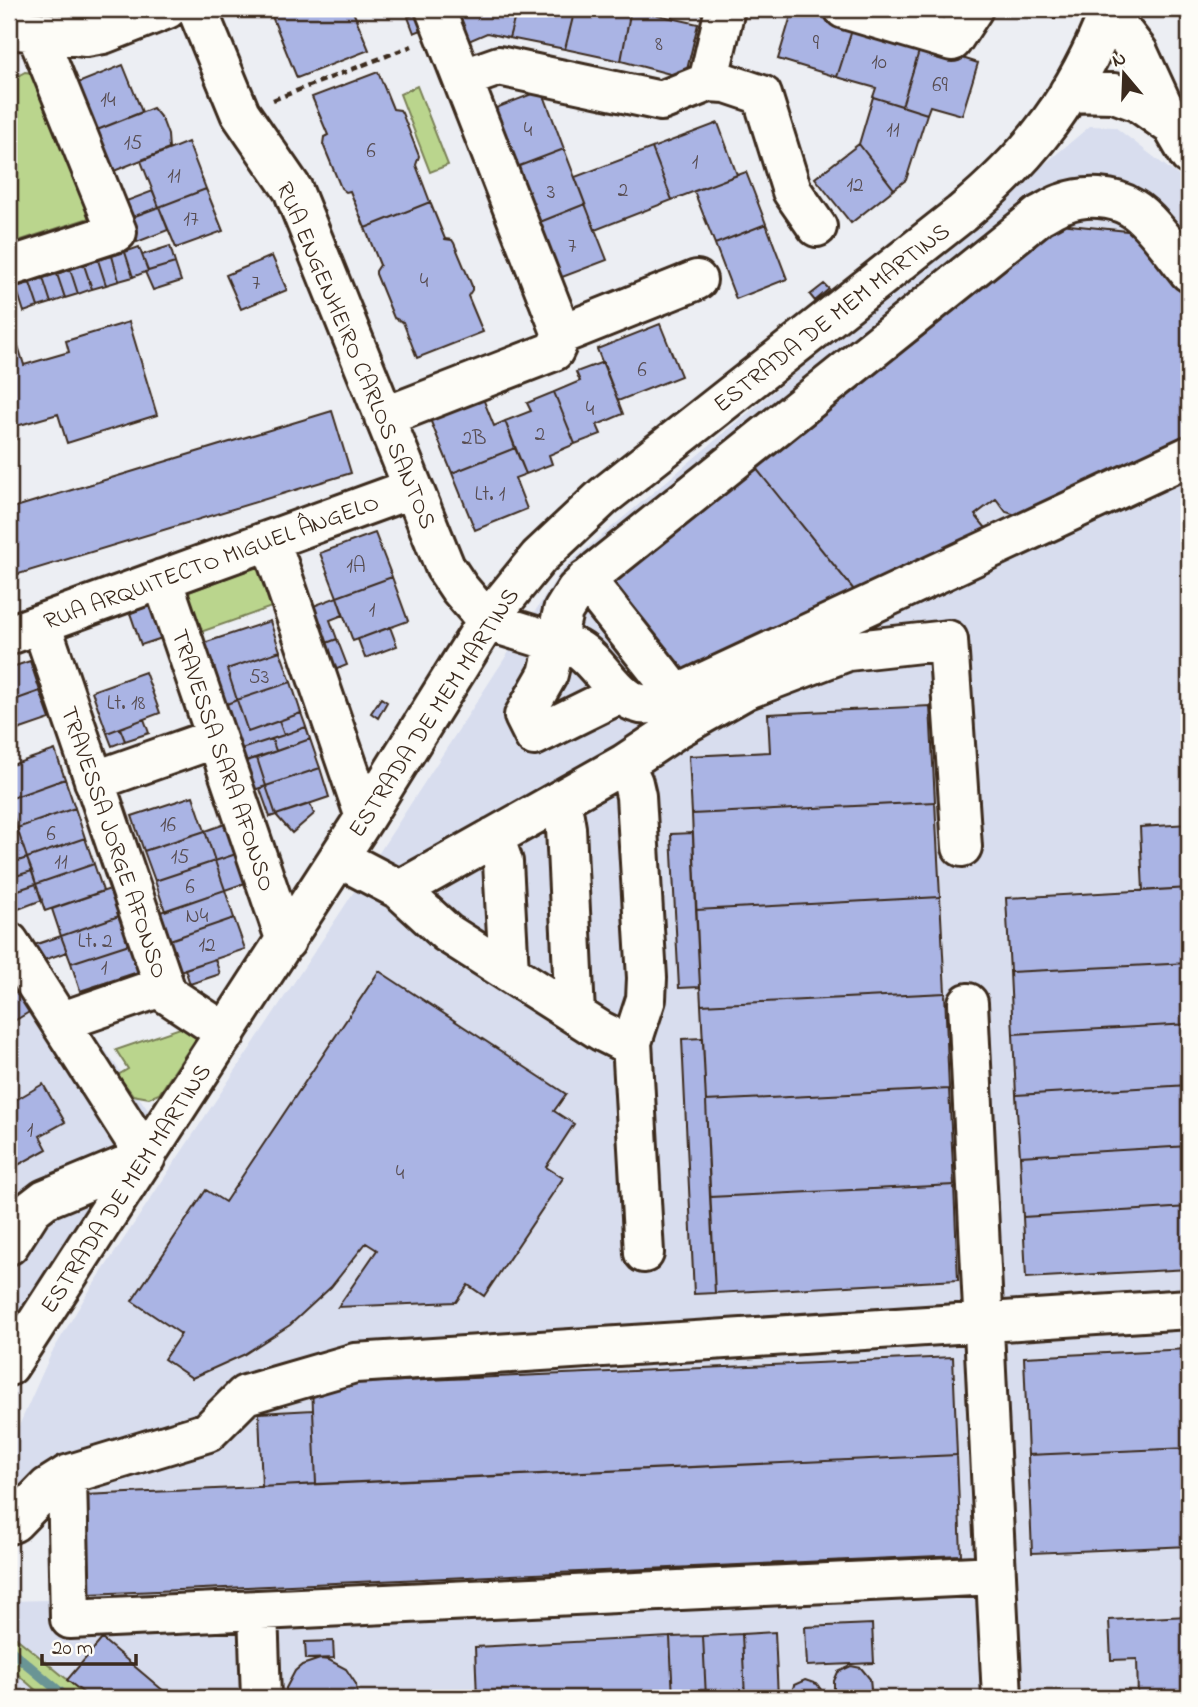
<svg xmlns="http://www.w3.org/2000/svg" width="1198" height="1707" viewBox="0 0 1198 1707" font-family="'Indie Flower',sans-serif">
  <rect width="100%" height="100%" fill="#eceef3"/>
  <filter id="ink" filterUnits="userSpaceOnUse"><feTurbulence type="fractalNoise" baseFrequency=".0143" numOctaves="2"/><feDisplacementMap in="SourceGraphic" scale="14" xChannelSelector="R" yChannelSelector="G"/><feConvolveMatrix kernelMatrix="1 2 1 2 8 2 1 2 1" color-interpolation-filters="sRGB"/></filter>
  <g filter="url(#ink)">
    <path fill="#d8ddee" d="M1090 126 1115 127 1189 184V1698H88L9 1632V1601L47 1600 46 1516H9V1461L11 1450 18 1428 51 1354 84 1299 344 907 563 568Z
      M9 915 155 1120 9 1336Z
      M9 1667 45 1698H9Z"/>
    <path fill="#bad58d" stroke="#7a8056" stroke-width="2" d="M25 72 32 73 92 217 15 242 12 240 13 84 16 77Z
      M417 86 448 165 430 172 400 94Z
      M269 562 283 603 195 634 181 595Z
      M186 1026 199 1034 159 1094 149 1098 133 1095 118 1075 128 1069 116 1050Z
      M9 1632 90 1698H45L9 1667Z"/>
    <g fill="none" stroke-linecap="round" stroke-linejoin="round">
      <path stroke="#6b9595" stroke-width="10" d="M9 1649 67 1698"/>
    </g>
    <path fill="#aab4e4" stroke="#3b2a1e" stroke-width="2" d="M30 9H57L33 18Z
      M269 9H352L369 50 297 78Z
      M452 9H517L509 38 487 33 464 43Z
      M517 9H575L565 49 509 38Z
      M575 9H631L621 61 565 49Z
      M631 9 698 24 685 78 621 61Z
      M793 9H802L854 24 837 77 778 59Z
      M1037 9H1061L1055 19Z
      M423 11 429 27 414 33 408 17Z
      M854 24 921 45 902 106 873 97 876 88 837 77Z
      M921 45 978 63 962 115 930 106 927 114 902 106Z
      M123 65 142 112 92 132 73 85Z
      M378 72 393 109 400 110 402 113 419 156 416 165 430 202 365 228 350 191 346 192 341 188 323 144 324 137 328 135 312 97Z
      M542 90 564 149 514 168 491 110Z
      M873 97 927 114 906 180 894 189 859 144Z
      M153 108 162 119 168 135 169 149 109 173 92 132Z
      M718 123 737 175 672 200 652 148Z
      M188 142 206 189 159 207 141 161Z
      M859 144 894 189 851 223 815 178Z
      M652 148 672 200 595 230 575 177Z
      M564 149 585 204 535 224 514 168Z
      M746 172 766 224 715 244 694 191Z
      M206 189 223 231 176 248 159 207Z
      M153 191 159 207 127 219 121 203Z
      M430 202 445 239 452 240 454 243 472 286V290L468 296 483 332 417 358 403 322 394 318 376 274V271L380 265 365 228Z
      M585 204 607 260 557 279 535 224Z
      M159 207 168 230 137 242 127 219Z
      M1050 223 1137 232 1189 296V441L1023 517 1006 512 996 499 975 515 990 533 858 595 751 462Z
      M766 224 787 279 736 299 715 244Z
      M170 246 175 263 148 271 142 255Z
      M139 247 148 271 133 277 125 252Z
      M125 252 133 277 119 281 112 256Z
      M112 256 119 281 106 285 98 260Z
      M272 256 287 290 241 309 226 275Z
      M98 260 106 285 92 289 84 265Z
      M175 263 181 281 153 290 145 272Z
      M84 265 92 289 78 294 70 269Z
      M70 269 78 294 65 298 57 274Z
      M57 274 65 298 51 303 43 278Z
      M43 278 51 303 38 307 30 283Z
      M30 283 38 307 24 312 16 287Z
      M824 284 829 289 815 301 810 295Z
      M129 322 157 415 67 443 58 414 13 427 17 439 9 441V338L15 336 24 365 69 352 66 341Z
      M660 324 681 376 618 401 597 349Z
      M603 362 623 414 597 425 601 434 575 444 554 392 580 381 576 372Z
      M554 392 575 444 549 455 552 464 526 474 505 421 531 411 527 403Z
      M482 396 494 426 505 421 515 448 452 473 429 417Z
      M332 411 351 473 9 577V509Z
      M515 448 526 474 515 478 527 509 475 530 452 473Z
      M751 462 858 595 677 680 600 584Z
      M375 533 392 577 337 597 320 553Z
      M392 577 408 621 353 641 337 597Z
      M337 597 343 615 330 620 337 639 316 647 303 610Z
      M157 603 168 636 141 645 130 613Z
      M270 621 280 651 227 669 237 700 219 707 198 645Z
      M390 627 397 646 365 658 358 639Z
      M337 639 347 665 325 674 316 647Z
      M280 651 291 682 237 700 227 669Z
      M30 661 40 691 9 702V668Z
      M145 672 160 713 107 733 92 691Z
      M291 682 301 713 248 732 237 700Z
      M40 691 50 719 9 733V702Z
      M381 698 387 702 378 718 371 713Z
      M237 700 248 732 279 721 284 735 235 751 219 707Z
      M930 706 935 802 692 814 689 756 770 752 768 714Z
      M301 713 306 727 284 735 279 721Z
      M144 719 149 733 125 741 120 728Z
      M306 727 310 739 276 751 272 739Z
      M120 728 125 741 112 746 107 733Z
      M272 739 276 751 239 763 235 751Z
      M310 739 320 768 266 786 257 758Z
      M55 750 65 779 9 799V766Z
      M257 758 266 786 248 792 239 763Z
      M320 768 329 797 276 815 266 786Z
      M65 779 75 808 17 828 9 799Z
      M266 786 276 815 270 817 260 789Z
      M193 796 205 831 144 851 132 816Z
      M935 802 940 897 696 910 692 814Z
      M9 803 17 828 9 831Z
      M310 804 314 814 292 833 276 815Z
      M75 808 85 838 27 858 17 828Z
      M231 822 242 852 215 861 205 831Z
      M1189 824V888L1143 891 1140 827Z
      M17 828 27 858 9 864V831Z
      M205 831 215 861 155 881 144 851Z
      M693 833 700 987 679 988 671 834Z
      M85 838 94 864 36 884 27 858Z
      M242 852 251 881 225 890 215 861Z
      M27 858 32 871 9 878V864Z
      M215 861 225 890 165 911 155 881Z
      M94 864 103 891 45 911 36 884Z
      M32 871 36 884 9 893V878Z
      M36 884 42 900 16 910 9 893Z
      M1189 888V963L1010 972 1006 898Z
      M110 889 119 916 61 936 52 909Z
      M225 890 234 918 170 940 160 912Z
      M940 897 945 993 701 1005 696 910Z
      M119 916 129 944 71 963 61 936Z
      M234 918 245 949 180 971 170 940Z
      M61 936 67 952 44 960 34 945Z
      M129 944 138 972 80 991 71 963Z
      M215 959 220 974 190 984 185 969Z
      M1189 963V1024L1013 1034 1010 972Z
      M379 971 566 1094 554 1111 574 1124 546 1167 563 1178 484 1296 468 1285 456 1302 338 1307 377 1250 366 1243 331 1287 290 1325 243 1355 192 1378 164 1359 181 1334 132 1301 206 1190 225 1202Z
      M138 972 143 985 88 1004 83 991Z
      M19 990 31 1011 9 1024V996Z
      M945 993 949 1089 706 1101 701 1005Z
      M1189 1024V1085L1016 1095 1013 1034Z
      M703 1038 715 1293 694 1294 682 1039Z
      M43 1084 65 1122 40 1136 47 1149 9 1170V1104Z
      M1189 1085V1146L1020 1156 1016 1095Z
      M949 1089 954 1185 710 1197 706 1101Z
      M1189 1146V1207L1023 1217 1020 1156Z
      M954 1185 958 1280 715 1293 710 1197Z
      M1189 1207V1269L1026 1278 1023 1217Z
      M1189 1349V1448L1028 1455 1024 1357Z
      M953 1357 957 1455 316 1484 312 1385Z
      M313 1410 316 1484 262 1487 259 1413Z
      M1189 1448V1546L1032 1553 1028 1455Z
      M957 1455 961 1555 89 1594 85 1495Z
      M1184 1546H1189V1616H1188Z
      M1188 1616 1189 1698H1138L1137 1659 1111 1660 1109 1620Z
      M872 1624 874 1663 807 1666 805 1627Z
      M775 1632 778 1698H745L742 1634Z
      M742 1634 745 1698H706L703 1636Z
      M703 1636 706 1698H673L670 1637Z
      M670 1637 673 1698H477L475 1647Z
      M102 1639 172 1698H90L67 1680Z
      M333 1641 334 1658 306 1659 305 1642Z
      M320 1659 329 1660 346 1669 356 1684 357 1698H286V1688L295 1671 302 1665Z
      M851 1666 861 1668 870 1679 871 1689 865 1698H839L834 1691V1681L838 1672Z
      M805 1680 817 1684 822 1691V1698H790L794 1685Z"/>
    <g fill="none" stroke-linecap="round" stroke-linejoin="round">
      <defs>
        <path id="minor" d="M197 9 240 113 293 190 445 567 459 588 487 621
          M435 9 562 334
          M844 9 952 41 973 9
          M1108 13 1138 52 1172 126 1189 155
          M9 29 86 37 103 34 167 9
          M479 73 499 66 661 101 708 82 726 83 762 95 792 191 817 227
          M708 82 725 9
          M1069 92 1114 93 1138 102 1172 126
          M9 267 117 232 36 32
          M384 417 554 351 562 334 697 280
          M270 540 365 817
          M162 579 286 941
          M586 580 666 681 672 697
          M487 621 577 649C602 663 619 709 650 704 657 703 665 699 672 697L1189 456
          M41 624 167 994 226 1033
          M9 635 413 488
          M621 693 534 736 524 716 548 674 563 611 576 590 598 570 1040 215C1048 211 1056 205 1064 203 1084 195 1114 196 1132 208 1151 219 1175 255 1189 272
          M624 764 633 783 636 796 647 978 646 999 632 1042
          M94 781 216 738
          M557 802 564 816 566 828 575 1014
          M494 837 503 862 509 972
          M339 858 400 890 624 764 678 728 745 690 848 651 948 640 962 847
          M400 890 447 933 601 1031 619 1040 632 1042 644 1253
          M9 942 146 1157 45 1199 32 1209 9 1245
          M968 1003 1002 1698
          M60 1022 164 986
          M9 1366 365 817 487 621 539 557 604 496 961 214C1033 154 1076 97 1110 9
          M9 1524 14 1522 48 1487 67 1475
          M996 1575 70 1619 67 1475 208 1432 245 1395 355 1363 1189 1309
          M258 1610 261 1698"/>
      </defs>
      <use href="#minor" stroke="#3b2a1e" stroke-width="44"/>
      <path stroke="#3b2a1e" stroke-width="4.5" stroke-dasharray="7 5" stroke-linecap="butt" d="M273 100 412 46"/>
      <use href="#minor" stroke="#fdfcf7" stroke-width="38"/>
    </g>
  </g>
  <g text-anchor="middle" stroke-width="5" stroke-linejoin="round" paint-order="stroke">
    <g font-size="21" fill="#574c50">
      <text x="816" y="49">9</text>
      <text x="659" y="50">8</text>
      <text x="879" y="68">10</text>
      <text x="940" y="91">69</text>
      <text x="108" y="106">14</text>
      <text x="528" y="136">4</text>
      <text x="893" y="136">11</text>
      <text x="133" y="149">15</text>
      <text x="371" y="157">6</text>
      <text x="695" y="168">1</text>
      <text x="174" y="182">11</text>
      <text x="855" y="191">12</text>
      <text x="623" y="196">2</text>
      <text x="551" y="198">3</text>
      <text x="191" y="225">17</text>
      <text x="572" y="252">7</text>
      <text x="424" y="287">4</text>
      <text x="256" y="289">7</text>
      <text x="642" y="376">6</text>
      <text x="590" y="415">4</text>
      <text x="540" y="440">2</text>
      <text x="474" y="444">2B</text>
      <text x="490" y="500">Lt. 1</text>
      <text x="356" y="572">1A</text>
      <text x="372" y="616">1</text>
      <text x="259" y="683">53</text>
      <text x="126" y="709">Lt. 18</text>
      <text x="168" y="831">16</text>
      <text x="51" y="840">6</text>
      <text x="180" y="863">15</text>
      <text x="61" y="868">11</text>
      <text x="190" y="893">6</text>
      <text x="197" y="922">N4</text>
      <text x="95" y="947">Lt. 2</text>
      <text x="207" y="951">12</text>
      <text x="104" y="974">1</text>
      <text x="30" y="1136">1</text>
      <text x="400" y="1179">4</text>
    </g>
    <g font-size="24" fill="#3b2a1e" stroke="#fdfcf7">
      <text transform="translate(831 317) rotate(-38)" y="8">ESTRADA DE MEM MARTINS</text>
      <text transform="translate(357 355) rotate(67)" y="8">RUA ENGENHEIRO CARLOS SANTOS</text>
      <text transform="translate(211 561) rotate(-20)" y="8">RUA ARQUITECTO MIGUEL ÂNGELO</text>
      <text transform="translate(433 712) rotate(-57)" y="8">ESTRADA DE MEM MARTINS</text>
      <text transform="translate(224 760) rotate(71)" y="8">TRAVESSA SARA AFONSO</text>
      <text transform="translate(115 842) rotate(71)" y="8">TRAVESSA JORGE AFONSO</text>
      <text transform="translate(125 1188) rotate(-57)" y="8">ESTRADA DE MEM MARTINS</text>
    </g>
  </g>
  <rect width="1198" height="1707" fill="none" stroke="#fdfcf7" stroke-width="35"/>
  <rect x="18" y="18" width="1163" height="1672" fill="none" stroke="#3b2a1e" stroke-width="2.5" filter="url(#ink)"/>
  <g transform="translate(1124 74) rotate(341)" stroke="#fdfcf7" stroke-width="5" paint-order="stroke">
  <path d="M0-5L12 26L0 18L-12 26Z" fill="#3b2a1e"/>
  <text y="-10" font-size="19" font-weight="bold" text-anchor="middle" fill="#3b2a1e">N</text>
  </g>
  <path d="M42 1654v10h94v-10" fill="none" stroke="#3b2a1e" stroke-width="3.5"/>
  <text x="52" y="1654" font-size="21" fill="#3b2a1e" stroke="#fdfcf7" stroke-width="5" paint-order="stroke">20 m</text>
</svg>
